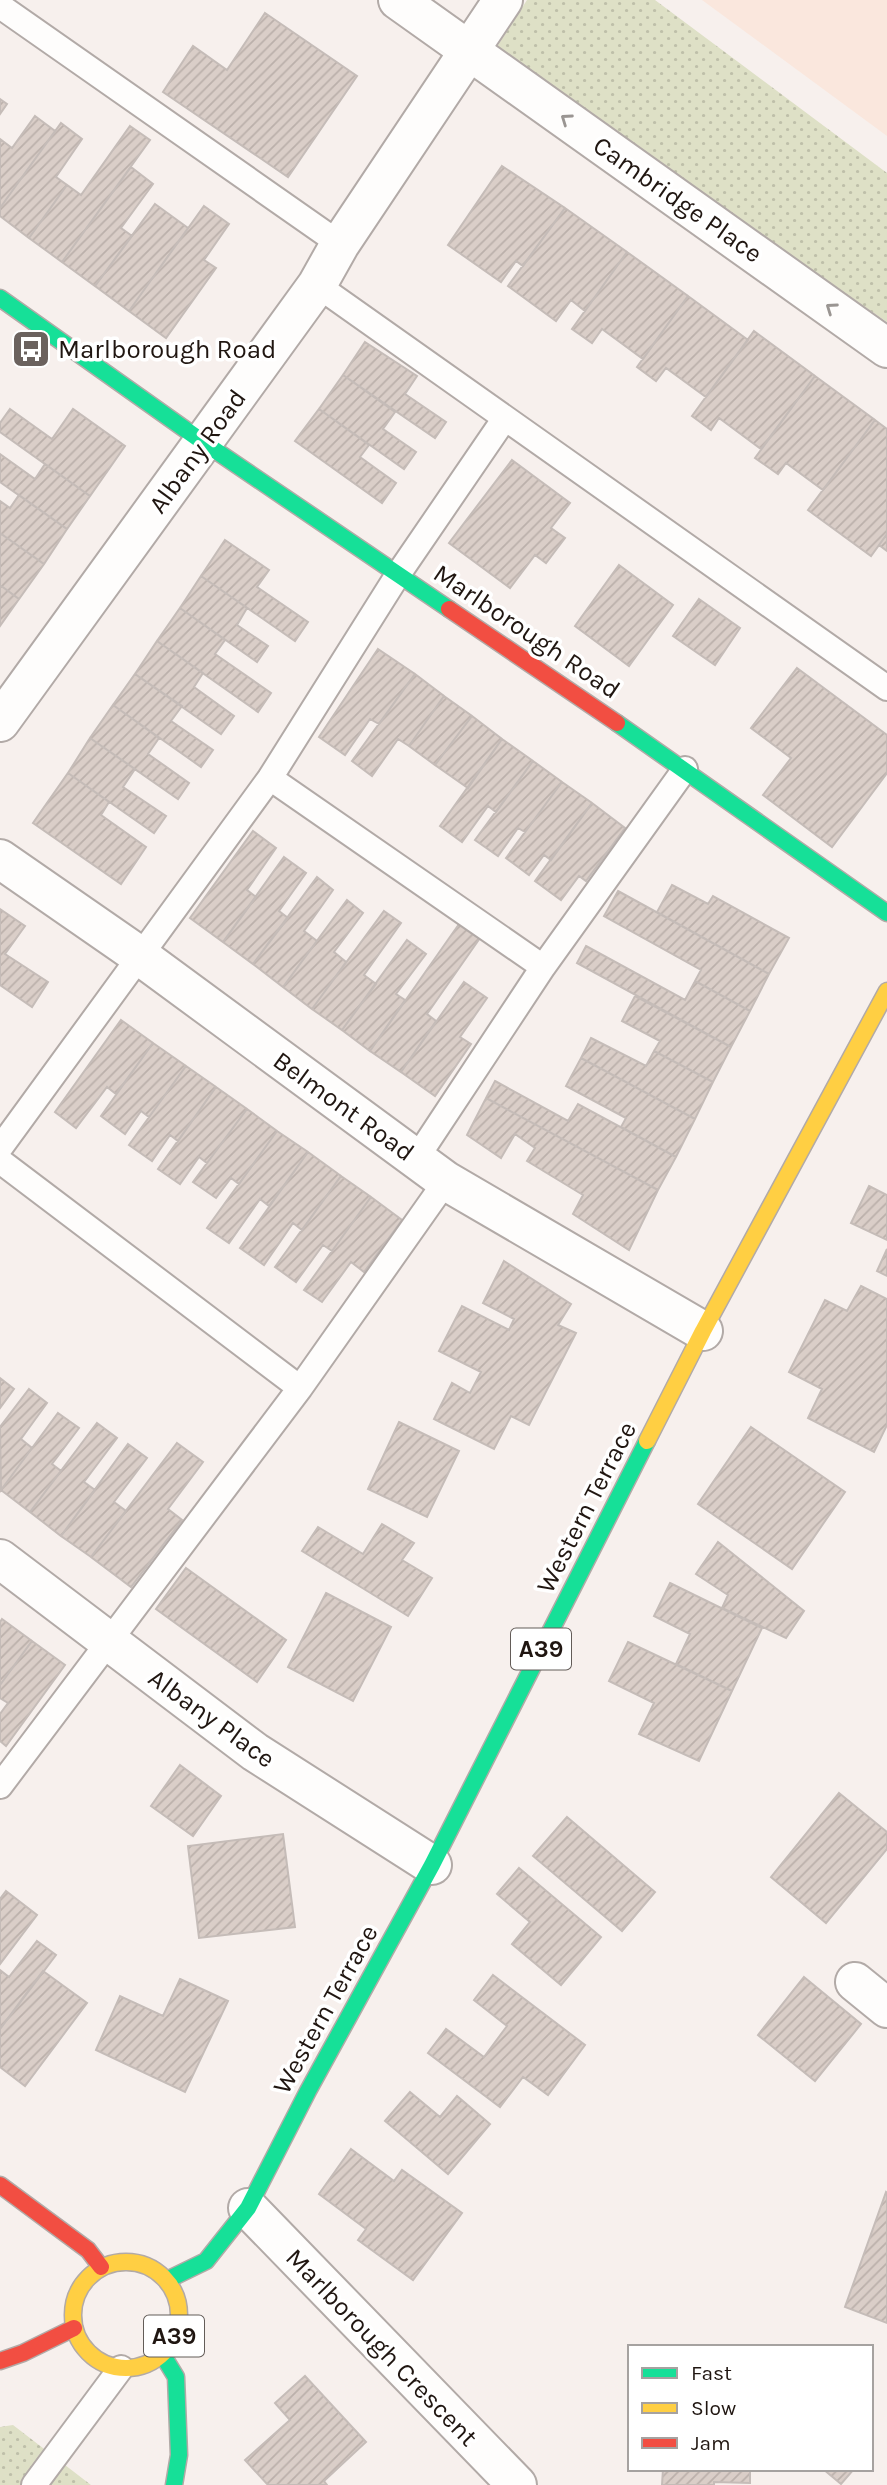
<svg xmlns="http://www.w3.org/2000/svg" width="887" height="2485" viewBox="0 0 887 2485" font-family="Karla,sans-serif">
  <defs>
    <pattern id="park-dots" width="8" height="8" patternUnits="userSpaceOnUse" patternTransform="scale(1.75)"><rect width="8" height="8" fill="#dee0c6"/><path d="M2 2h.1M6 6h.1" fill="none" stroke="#bebfa9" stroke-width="1.8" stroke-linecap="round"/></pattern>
    <pattern id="building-hatch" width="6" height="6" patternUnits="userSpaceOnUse" patternTransform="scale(1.75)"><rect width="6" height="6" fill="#dacec8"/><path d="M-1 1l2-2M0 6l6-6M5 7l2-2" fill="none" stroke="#bbb0ab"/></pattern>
  </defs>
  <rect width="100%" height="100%" fill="#f7f0ed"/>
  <path fill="#fae7dd" d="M702 0H887V136Z"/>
  <path fill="url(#park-dots)" d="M527 0H655L887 173V322L493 53Z
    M13 2425 91 2485H0V2427Z"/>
  <path fill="url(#building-hatch)" stroke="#c5bcb8" stroke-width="2" d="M265 13 357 76 288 177 163 92 193 46 227 70Z
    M0 99 7 104 0 114Z
    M35 116 55 131 0 208V139L12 148Z
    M61 123 82 139 56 177 67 185 29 238 0 216V208Z
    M130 126 150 140 62 262 29 238 67 185 81 195Z
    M502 166 565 208 523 266 516 261 501 282 448 245Z
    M131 167 153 184 121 228 132 236 95 286 62 262Z
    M155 204 188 228 129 311 95 286Z
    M204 206 229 224 204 260 216 268 166 338 129 311Z
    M565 208 627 252 585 311 571 300 556 321 508 286Z
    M627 252 688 296 643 359 602 329 592 343 572 329Z
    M688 296 748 340 706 397 666 368 656 381 637 367Z
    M754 331 815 376 761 449 719 418 711 430 692 416Z
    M365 342 417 376 405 394 446 422 435 438 343 375Z
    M343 375 395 412 383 429 416 452 404 469 319 409Z
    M815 376 875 420 823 490 786 463 778 474 755 458Z
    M10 409 52 439 73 409 125 446 90 496 0 432V423Z
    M319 409 369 445 360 457 396 483 382 503 295 441Z
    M875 420 887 429V534L871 556 808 510Z
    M0 454 35 479 45 464 90 496 67 529 0 482Z
    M512 460 570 503 551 528 565 538 546 563 535 555 510 588 449 543Z
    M19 495 67 529 44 564 0 533V501L10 508Z
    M0 533 44 564 19 599 0 585Z
    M887 534V551L879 545Z
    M225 540 269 570 257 587 308 622 295 641 201 576Z
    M619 565 673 605 629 666 575 626Z
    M201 576 247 608 237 625 268 646 257 662 180 608Z
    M0 585 19 599 0 626Z
    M699 599 740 628 715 665 673 636Z
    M180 608 225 640 215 654 271 693 258 712 157 641Z
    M157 641 203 673 194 687 234 716 221 734 135 674Z
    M378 649 415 674 379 724 370 719 345 755 319 737Z
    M797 668 887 735V773L832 847 763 795 791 758 751 728Z
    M135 674 182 706 171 721 213 750 201 767 113 705Z
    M415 674 444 696 409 746 398 739 372 776 352 761Z
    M444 696 472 716 435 765 409 746Z
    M113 705 159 738 148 754 189 783 178 799 90 738Z
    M472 716 502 739 468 788 435 765Z
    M90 738 135 769 123 787 166 816 154 833 68 773Z
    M502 739 533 761 496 812 488 806 462 842 440 826Z
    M533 761 562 782 525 832 518 828 498 856 475 840Z
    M68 773 109 802 101 815 146 847 121 884 33 823Z
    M562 782 592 803 551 860 544 855 529 875 506 858Z
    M592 803 625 828 586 881 579 876 561 900 535 881Z
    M253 831 276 848 247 890 256 897 223 942 190 918Z
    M284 857 306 873 279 911 288 918 253 964 223 942Z
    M317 877 333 890 304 931 317 941 283 987 253 964Z
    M672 885 708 904 713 896 789 938 769 974 657 912Z
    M618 891 769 974 750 1011 695 981 701 970 604 916Z
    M347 900 363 913 334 952 346 962 312 1009 283 987Z
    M0 909 25 926 5 954 48 982 32 1007 0 985Z
    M384 911 401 923 364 975 376 984 342 1030 312 1009Z
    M459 924 480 938 427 1014 436 1021 401 1072 370 1051Z
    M407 940 426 954 396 994 405 1000 370 1051 342 1030Z
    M586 946 685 1000 695 981 750 1011 731 1047 577 963Z
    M464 982 487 998 460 1037 471 1044 435 1096 401 1072Z
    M635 996 731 1047 713 1082 654 1051 660 1041 622 1021Z
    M121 1020 153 1043 116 1094 107 1087 76 1128 55 1112Z
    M591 1038 646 1066 654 1051 713 1082 695 1119 581 1058Z
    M153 1043 186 1066 149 1117 141 1111 125 1134 101 1116Z
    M581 1058 695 1119 676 1157 621 1127 626 1118 566 1086Z
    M186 1066 216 1087 178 1141 170 1135 152 1161 129 1145Z
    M495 1081 568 1121 578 1104 676 1157 658 1190 486 1098Z
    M216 1087 247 1109 207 1163 199 1157 180 1184 158 1169Z
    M486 1098 658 1190 629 1250 573 1214 583 1195 527 1161 535 1148 515 1134 501 1158 467 1135Z
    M247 1109 277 1131 239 1184 231 1178 216 1198 193 1182Z
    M277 1131 308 1152 269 1206 260 1199 229 1243 207 1228Z
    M308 1152 341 1176 302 1230 293 1223 264 1265 240 1248Z
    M341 1176 371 1197 332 1251 323 1245 296 1282 275 1267Z
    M869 1186 887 1195V1240L851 1223Z
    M371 1197 402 1220 364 1272 351 1262 322 1302 304 1290Z
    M887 1249V1276L877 1271Z
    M504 1261 571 1304 558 1325 576 1333 529 1425 511 1416 494 1449 434 1419 452 1383 470 1393 481 1372 439 1351 462 1306 509 1330 514 1319 483 1303Z
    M861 1286 887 1299V1425L874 1452 808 1418 822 1389 789 1372 825 1300 847 1311Z
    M0 1378 14 1389 0 1408Z
    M29 1389 47 1403 21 1439 32 1448 1 1490 0 1427Z
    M58 1413 79 1428 52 1464 61 1471 30 1512 1 1490Z
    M399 1422 459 1451 427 1517 368 1489Z
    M97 1423 117 1438 84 1482 95 1490 61 1536 30 1512Z
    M751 1427 845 1492 792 1569 698 1504Z
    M177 1443 203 1462 168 1509 182 1520 131 1587 91 1557Z
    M128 1444 147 1458 114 1502 126 1511 91 1557 61 1536Z
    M382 1524 414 1543 402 1560 432 1578 408 1616 302 1551 318 1527 363 1554Z
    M718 1542 804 1611 786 1638 722 1608 728 1595 696 1574Z
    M186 1568 286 1640 257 1682 156 1609Z
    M670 1583 762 1628 732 1691 676 1664 690 1634 654 1616Z
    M326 1593 391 1627 353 1701 288 1667Z
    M2 1619 32 1641 0 1685V1622Z
    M32 1641 65 1665 6 1746 0 1741V1714L8 1703 0 1698V1685Z
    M628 1642 732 1691 699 1761 639 1734 654 1703 609 1681Z
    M180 1765 221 1796 193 1836 151 1806Z
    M839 1793 887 1832V1849L826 1923 771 1877Z
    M567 1817 655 1892 622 1931 533 1856Z
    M283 1834 295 1927 199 1938 188 1846Z
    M519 1868 601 1937 561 1985 512 1944 530 1922 497 1894Z
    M6 1891 37 1915 0 1964V1899Z
    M37 1941 56 1955 0 2029V1970L9 1977Z
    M43 1971 87 2003 25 2086 0 2067V2029Z
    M493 1975 585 2045 548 2095 523 2077 500 2107 428 2053 446 2029 484 2057 507 2026 474 2000Z
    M804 1977 861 2024 815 2081 758 2035Z
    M180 1979 228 2001 185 2092 96 2050 120 1996 163 2016Z
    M410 2092 440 2117 457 2096 490 2124 448 2174 385 2121Z
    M351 2149 394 2181 402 2170 462 2213 413 2280 358 2240 366 2229 319 2194Z
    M886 2192 887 2193V2323L845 2307Z
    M305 2376 366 2442 324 2481 327 2485H268L245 2460 290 2420 275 2403Z
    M663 2469H750V2483L714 2482V2485H662Z
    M823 2469H854L841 2484Z"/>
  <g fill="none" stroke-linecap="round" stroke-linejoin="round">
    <defs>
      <path id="lane" d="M0 6 340 244
        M317 285 887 688
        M270 778 543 967
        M0 1148 270 778 399 573 505 418
        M416 1159 543 967 685 769
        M0 1161 300 1388
        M0 1786 300 1388 446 1181
        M34 2485 121 2368"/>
      <path id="street" d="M398 0 887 348
        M0 722 317 285 340 244 503 0
        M0 859 140 956 446 1181 703 1331
        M0 1559 255 1752 432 1865
        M855 1982 887 2008
        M248 2208 517 2485"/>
      <path id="fast" d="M0 298 203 442 449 609
        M617 723 887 913
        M167 2280 206 2261 248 2208 308 2091 432 1865 647 1441
        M162 2354 176 2377 179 2455 174 2485"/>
      <path id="slow" d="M647 1441 703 1331 887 991
        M73 2315a53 53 0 1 1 106 0a53 53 0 1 1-106 0Z"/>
      <path id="jam" d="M449 609 617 723
        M0 2185 88 2250 101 2267
        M0 2361 23 2353 74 2328"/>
    </defs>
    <use href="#lane" stroke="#b2aaa7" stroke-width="28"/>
    <use href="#street" stroke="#b2aaa7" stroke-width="42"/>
    <use href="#fast" stroke="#b2aaa7" stroke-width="19"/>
    <use href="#slow" stroke="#b2aaa7" stroke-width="19"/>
    <use href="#jam" stroke="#b2aaa7" stroke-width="19"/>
    <use href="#lane" stroke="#fefdfc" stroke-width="24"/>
    <use href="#street" stroke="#fefdfc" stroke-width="38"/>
    <use href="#fast" stroke="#16e098" stroke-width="16"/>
    <use href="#slow" stroke="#ffcf43" stroke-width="16"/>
    <use href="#jam" stroke="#f24e42" stroke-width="16"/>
  </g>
  <defs><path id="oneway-chevron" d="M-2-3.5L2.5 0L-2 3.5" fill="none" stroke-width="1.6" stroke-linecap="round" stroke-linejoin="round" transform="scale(1.75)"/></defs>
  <g stroke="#9a9592">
    <use href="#oneway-chevron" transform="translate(566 119) rotate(-145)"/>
    <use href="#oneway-chevron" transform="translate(831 308) rotate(-145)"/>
  </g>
  <defs>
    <symbol id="bus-square" viewBox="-11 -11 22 22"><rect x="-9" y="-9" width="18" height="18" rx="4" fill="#6b625e" stroke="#fff"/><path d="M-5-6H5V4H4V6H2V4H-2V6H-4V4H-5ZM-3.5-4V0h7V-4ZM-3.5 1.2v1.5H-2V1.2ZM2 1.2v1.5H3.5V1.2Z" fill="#fff"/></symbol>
  </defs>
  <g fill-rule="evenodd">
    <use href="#bus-square" x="9" y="327" width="44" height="44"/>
  </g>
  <g text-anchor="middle" stroke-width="7" stroke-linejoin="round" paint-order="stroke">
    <g fill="#fff" stroke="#635c58" stroke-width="2">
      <rect x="511" y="1628.5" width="60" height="41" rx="5"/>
      <rect x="144" y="2315.5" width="60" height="41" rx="5"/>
    </g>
    <g font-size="24" font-weight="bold" fill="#201611">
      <text x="541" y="1657">A39</text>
      <text x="174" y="2344">A39</text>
    </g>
    <g font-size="26" fill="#201611" stroke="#fff">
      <text transform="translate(678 199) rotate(35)" y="9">Cambridge Place</text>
      <text transform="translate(197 451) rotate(-54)" y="9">Albany Road</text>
      <text transform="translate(527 631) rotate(34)" y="9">Marlborough Road</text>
      <text transform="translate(344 1106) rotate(36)" y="9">Belmont Road</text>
      <text transform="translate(586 1507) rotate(-63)" y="9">Western Terrace</text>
      <text transform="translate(212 1718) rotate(36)" y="9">Albany Place</text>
      <text transform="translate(325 2009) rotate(-61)" y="9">Western Terrace</text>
      <text transform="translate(382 2347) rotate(46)" y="9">Marlborough Crescent</text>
    </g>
    <g font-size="26" fill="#201611" stroke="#fff" text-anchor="start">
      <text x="58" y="358">Marlborough Road</text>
    </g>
  </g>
  <rect x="628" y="2345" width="245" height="126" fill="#ffffff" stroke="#a6a2a0" stroke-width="2"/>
  <rect x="642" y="2368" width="35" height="10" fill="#16e098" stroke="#a6a2a0" stroke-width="2"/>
  <text x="691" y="2380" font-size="21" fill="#201611">Fast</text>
  <rect x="642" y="2403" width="35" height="10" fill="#ffcf43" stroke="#a6a2a0" stroke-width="2"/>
  <text x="691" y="2415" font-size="21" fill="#201611">Slow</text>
  <rect x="642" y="2438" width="35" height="10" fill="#f24e42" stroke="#a6a2a0" stroke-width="2"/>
  <text x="691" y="2450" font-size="21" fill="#201611">Jam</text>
</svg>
